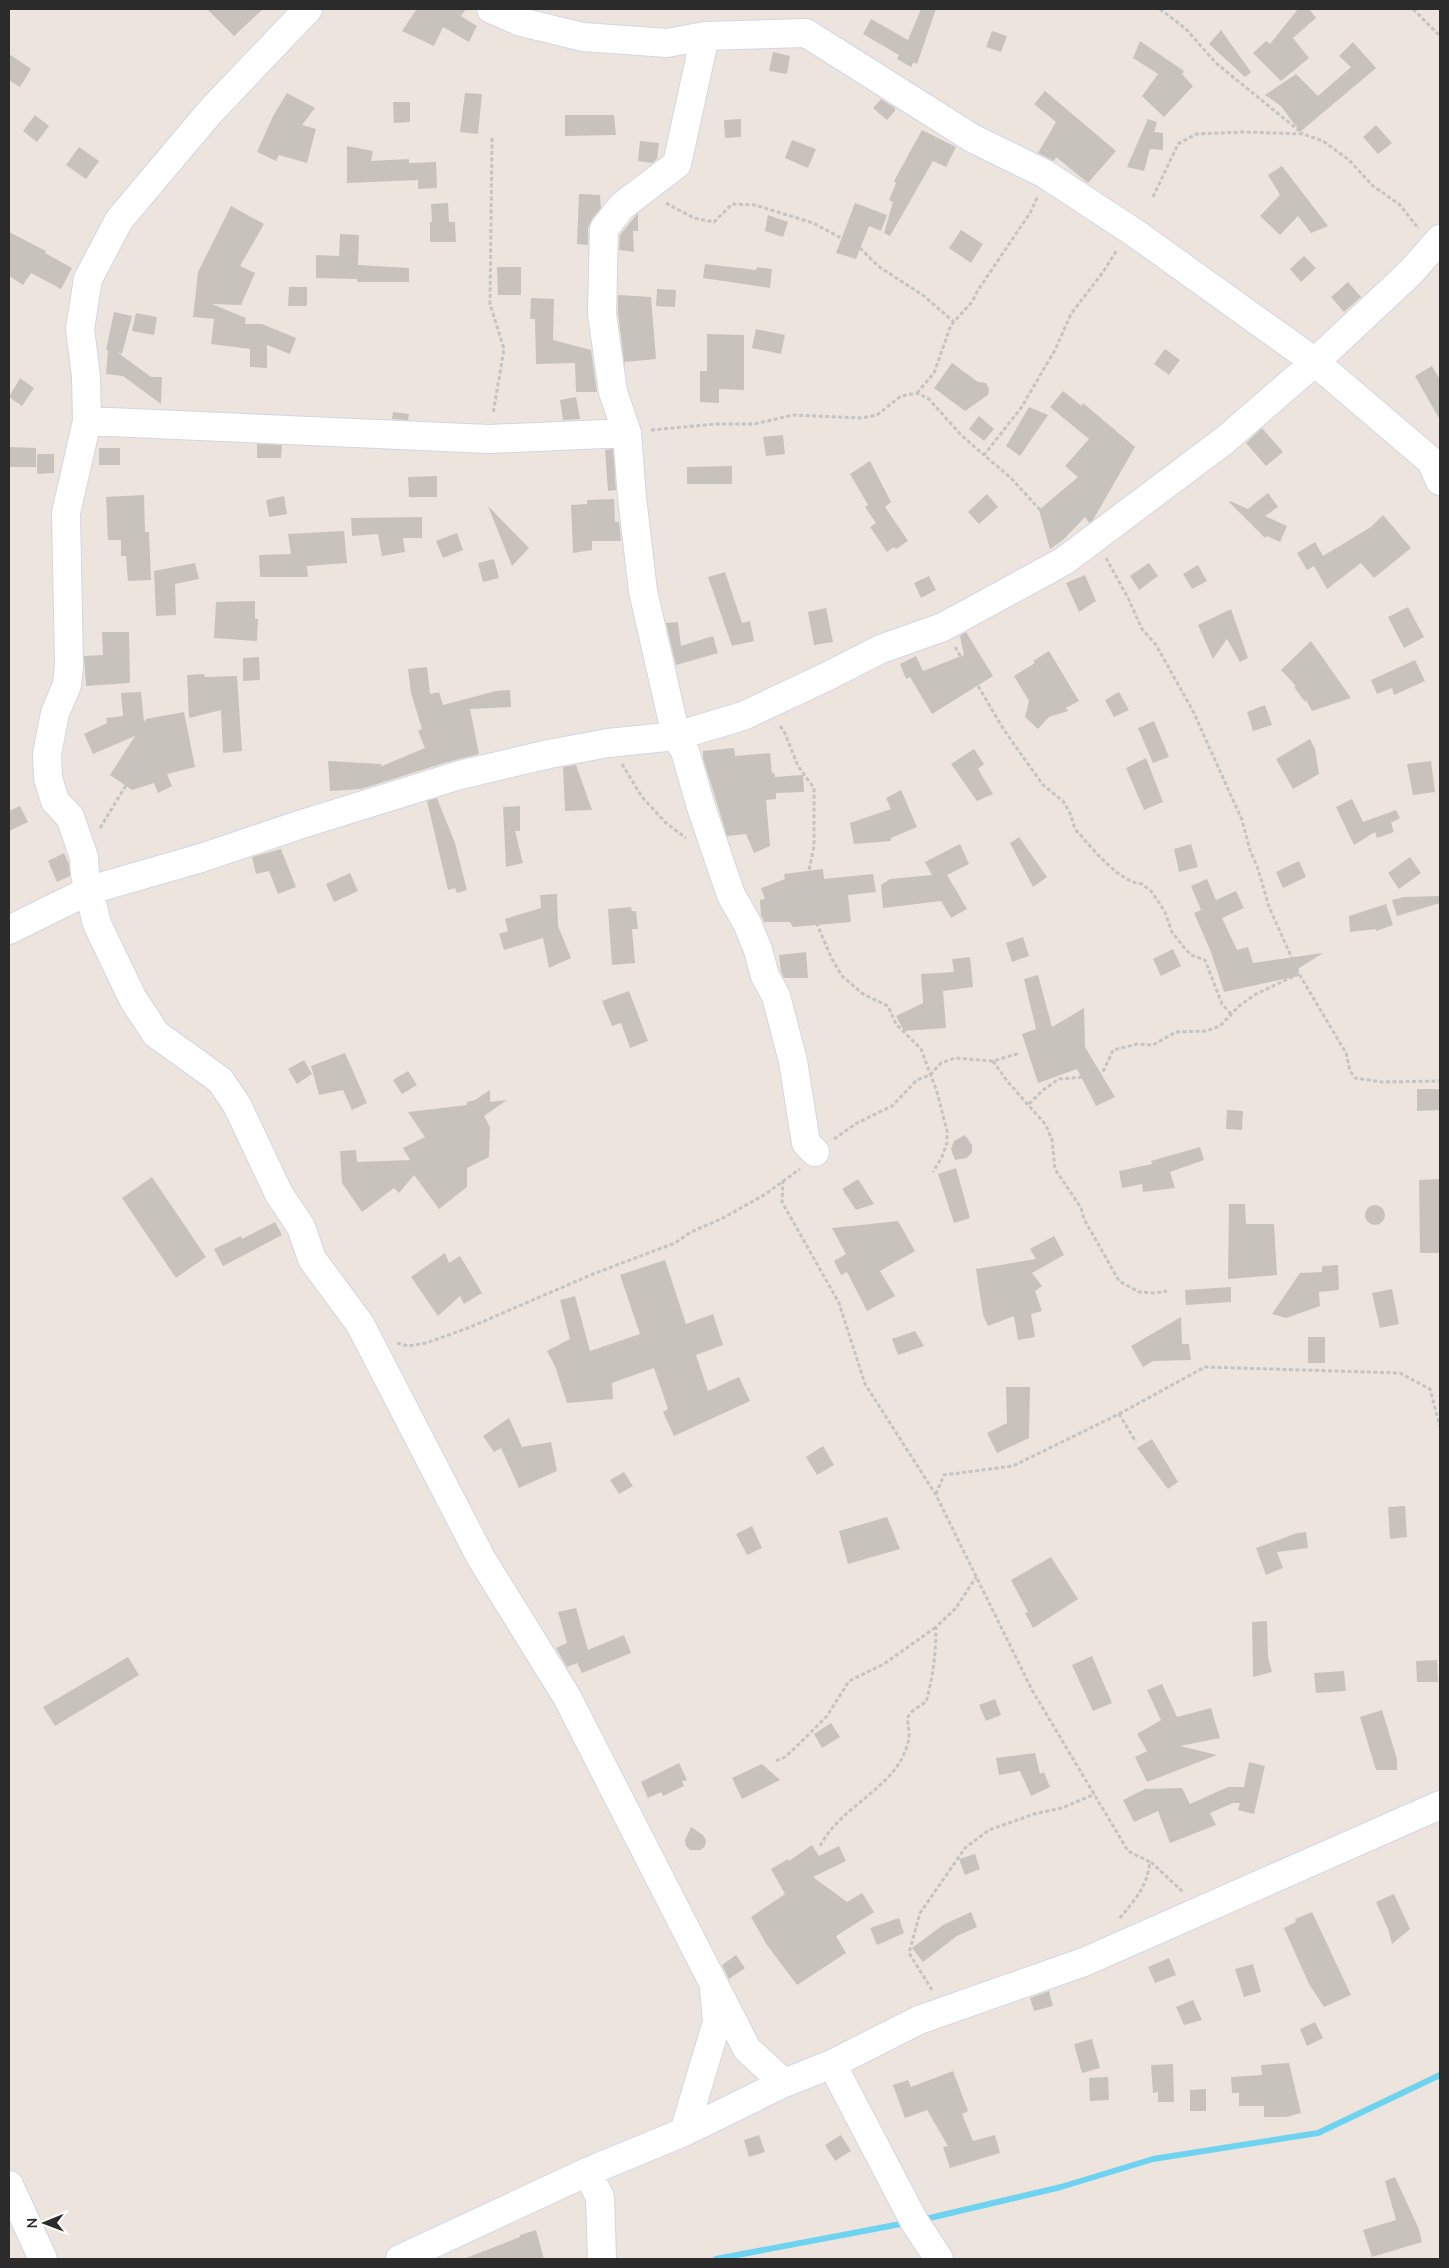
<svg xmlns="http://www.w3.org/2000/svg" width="1449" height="2268" viewBox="0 0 1449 2268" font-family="'Nunito Sans',sans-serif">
  <rect width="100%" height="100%" fill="#ede5dd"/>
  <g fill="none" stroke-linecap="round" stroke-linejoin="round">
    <path stroke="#6ed3f0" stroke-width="6" d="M921 2220 1061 2187 1153 2159 1318 2133 1440 2075
      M716 2259 906 2223"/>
  </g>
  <path fill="#c8c2bc" d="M207 9H263L234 36Z
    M413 9H466L461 16 477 26 469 42 443 27 434 46 402 31 416 10Z
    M921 9H936L917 64 914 62 911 67 897 59 899 55 863 34 871 19 908 40Z
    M1298 9H1309L1316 18 1293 38 1309 58 1281 81 1253 53 1266 41 1270 44Z
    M1221 30 1251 72 1245 77 1209 44Z
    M992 31 1007 36 1001 52 986 47Z
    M1140 41 1184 71 1182 74 1193 86 1164 117 1142 96 1158 74 1133 58Z
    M1353 42 1376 68 1300 132 1281 106 1265 95 1296 74 1318 96 1351 67 1339 56Z
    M773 52 790 56 787 74 769 71Z
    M9 54 31 69 20 87 9 80Z
    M1045 91 1116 151 1088 183 1056 157 1054 161 1038 153 1056 122 1034 104Z
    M287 93 315 108 302 125 316 129 307 163 279 155 276 161 257 152 273 116Z
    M465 93 482 94 478 134 460 132Z
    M881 99 895 108V111L887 120 873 108Z
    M393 102H410V122L394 123Z
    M35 115 49 126 37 142 23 131Z
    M565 115H614L616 135 565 136Z
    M741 119V137L725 138 724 120Z
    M1148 119 1157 122 1154 132 1163 133V150L1150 149 1144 171 1127 167Z
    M1376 125 1392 143 1378 154 1363 137Z
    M922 130 956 147 946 167 933 161 890 236 884 233 893 202 889 200 896 183 894 181Z
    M792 140 816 149 808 168 785 158Z
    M640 141 659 143 657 159 652 163 638 161Z
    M347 146 373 151 371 161 409 159V163L436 162 437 188 418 189V180L347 183Z
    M79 147 99 161 86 179 66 165Z
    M1282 166 1328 226 1311 233 1298 216 1280 235 1260 216 1280 195 1268 175Z
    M579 194 600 195 601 208 592 219 588 228V245L577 244Z
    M448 203 449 222H455L456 242H430V222H432L431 204Z
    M855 203 887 215 881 231 869 226 856 259 836 253Z
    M231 206 264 224 240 266 255 273 241 305 212 304 246 318 245 324H262L296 338 290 354 267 345V368L250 367V349L211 344 214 319 193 317 198 272Z
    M638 213V231H633L634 252 619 250 620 235Z
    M768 215 788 222 783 237 765 231Z
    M961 230 983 244 971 263 949 248Z
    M9 232 46 251 45 253 72 268 61 289 31 273 23 285 9 276Z
    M340 234 359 235 358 265 409 268V282H357V279L316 278V255L339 256Z
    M1304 256 1316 268 1301 282 1290 269Z
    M705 264 756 270 757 267 772 269 770 288 703 278Z
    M497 267H521V295H498Z
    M1348 282 1361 297 1344 312 1331 297Z
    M289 287H307V306H288Z
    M657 289 676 290 675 307 656 306Z
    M618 295 651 297 656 359 625 362V368L618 313Z
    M531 298 554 299 553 340 591 350 597 392H576L575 363 536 364 535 319H530Z
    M114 312 132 316 122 354 117 352 151 377H162L161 404 123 376 106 374 108 350H106Z
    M136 313 157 317 154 335 132 331Z
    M756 329 785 335 781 354 752 348Z
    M707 334 744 335V390L719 389V403L700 402V371H707Z
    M1165 349 1180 360 1169 375 1154 364Z
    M952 363 978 382 986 383 989 389 988 395 965 411 934 388Z
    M1432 366 1440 380V420L1415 376Z
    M20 378 34 388 22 406 9 397Z
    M1063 391 1082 406 1083 403 1135 447 1093 520 1089 523 1085 517 1063 540 1050 549 1039 510 1078 477 1065 466 1089 439 1050 407Z
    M576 397 580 419 563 420 560 400Z
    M1029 407 1048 415 1020 456 1006 446Z
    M393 412 409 414 408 420 392 419Z
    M979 416 994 429 984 441 969 429Z
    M1262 428 1283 452 1266 466 1246 443Z
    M783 435 785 454 766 456 763 437Z
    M257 444 282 445 281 458H257Z
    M9 447 36 448V467H9Z
    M99 448H120V465H99Z
    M613 449 616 490 608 491 605 450Z
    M37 454H54V473L37 474Z
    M870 461 891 502 885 507 908 541 896 549 894 547 887 552 870 527 876 523 865 507 868 505 850 474Z
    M732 466V484H687V467Z
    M437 476V497H409L408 477Z
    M1268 493 1278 507 1265 516 1287 526 1280 542 1267 536 1265 538 1229 502 1230 501 1248 509Z
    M987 494 998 507 979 524 968 512Z
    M144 495 145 532H149L151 580 128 581 126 556H121V540H108L106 497Z
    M284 496 287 514 269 517 266 500Z
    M614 499 615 522H619L621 541H592V550L573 553 571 505 587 504V500Z
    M488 506 529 548 512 566Z
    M1383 515 1411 548 1374 578 1361 563 1327 589 1314 566 1307 570 1297 553 1315 542 1323 556 1371 527Z
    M422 517V538H403L405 552 382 556 378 534 352 536 351 518Z
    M344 531 347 563 307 566 308 577H260L259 555 291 554 288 534Z
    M457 533 463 550 443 558 436 541Z
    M494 559 499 578 483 582 478 563Z
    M195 563 199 579 175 584 176 615 156 616 154 571Z
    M1149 563 1158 576 1139 590 1130 576Z
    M1198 565 1207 581 1192 589 1183 574Z
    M725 572 742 623 750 621 754 641 732 646 708 577Z
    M1085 575 1096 601 1079 612 1066 583Z
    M929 576 936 590 921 598 914 583Z
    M255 601V619H258L257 641 214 638 216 602Z
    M1408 607 1424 637 1404 648 1388 617Z
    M826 608 833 642 814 645 808 612Z
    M1231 609 1248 658 1240 662 1227 639 1213 659 1198 625Z
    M678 622 681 646 713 636 718 653 676 665 666 623Z
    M102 632H129L130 683 86 686 84 656 103 655Z
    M966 632 993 676 932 714 910 677 906 679 900 664 916 656 923 671 964 655 960 636Z
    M1311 641 1351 698 1312 711 1306 700 1305 702 1294 687 1296 686 1281 670Z
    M1049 651 1079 701 1066 708 1068 711 1049 717 1038 729 1025 717 1029 701 1014 676 1035 663 1033 661Z
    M259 657 260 680 243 681V658Z
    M1415 660 1425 681 1394 695 1392 688 1377 694 1371 680Z
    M427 667 430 694 439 692 443 705 496 691 510 690 511 707 470 709 479 754 444 763 361 789 330 791 328 761 381 764 382 766 425 748 418 731 422 729 411 693 408 669Z
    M204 674 205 677 237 676 242 751 223 753 221 710 189 718 187 675Z
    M141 692 144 722 146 719 184 712 195 767 167 774 172 786 158 793 154 783 132 790 110 775 135 736 93 754 84 734 107 723 106 718 123 716 121 693Z
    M1119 692 1129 710 1114 717 1105 700Z
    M1265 705 1272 725 1253 731 1247 712Z
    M1154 721 1169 757 1153 763 1138 728Z
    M1310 739 1315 749 1319 774 1293 789 1276 759Z
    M734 748 735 756 770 753 772 774 774 772 775 777 803 775 804 792 776 793V799L766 800 770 846 754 853 746 834 727 836 703 758V751Z
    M974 749 984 764 978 769 993 794 977 801 951 764Z
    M1146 758 1163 802 1144 810 1126 768Z
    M1431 761 1435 792 1413 795 1407 764Z
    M576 765 592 810 565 811 563 767Z
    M901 790 917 827 891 838V841L854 844 850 823 891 809 886 798Z
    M437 798 455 843 467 890 457 893 455 888 448 890 427 801Z
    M1352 799 1363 822 1396 810 1400 818 1391 823 1394 832 1377 838 1375 832 1354 845 1336 807Z
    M20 806 28 822 9 831V811Z
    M520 806V831H515L523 863 506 867 503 807Z
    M1019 837 1047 877 1033 887 1010 843Z
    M960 844 969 864 947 875 967 909 951 918 941 901 883 908 881 885 890 879 932 875 925 862Z
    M1191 844 1198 867 1179 872 1174 849Z
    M281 849 296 887 278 894 269 871 256 874 252 857Z
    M64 853 69 864 70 876 57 882 48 861Z
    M1410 857 1421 873 1399 889 1388 873Z
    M1299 861 1306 877 1283 888 1276 872Z
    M823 869 824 879 873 874 876 892 848 895 851 922 793 927 790 922H764L761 915 760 900 765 899 761 888 785 879 784 874Z
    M350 873 358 891 334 902 326 884Z
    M1207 879 1216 900 1236 891 1244 908 1222 918 1237 950 1248 947 1253 963 1323 953 1296 970 1298 976 1224 992 1211 952 1194 913 1201 910 1191 886Z
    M557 894 558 926 571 958 549 968 543 938 504 950 499 934 508 931 505 919 541 908 540 895Z
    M1440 896V903L1397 916 1392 900 1404 897Z
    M1386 904 1393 925 1376 931V929L1350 932 1349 916Z
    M631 907 632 911H636L638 929H632L635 963 612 965 608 909Z
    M1023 937 1029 956 1012 962 1006 943Z
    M1173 949 1181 966 1161 976 1153 959Z
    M806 952 808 978H784L781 972 779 955Z
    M970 957 973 987 943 991 946 1028 904 1031 896 1016 923 1003 921 974 954 972 952 959Z
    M1038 975 1052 1027 1084 1008 1085 1047 1115 1097 1096 1106 1077 1069 1038 1083 1022 1034 1036 1029 1024 979Z
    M629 991 648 1041 630 1048 621 1023 612 1026 602 1001Z
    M345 1053 367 1103 352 1110 343 1090 319 1095 311 1066Z
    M304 1060 312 1074 297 1084 288 1069Z
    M408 1071 417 1085 402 1094 393 1080Z
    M1417 1089H1440V1110L1417 1111Z
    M490 1090V1102L507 1100 484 1116 490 1127 489 1157 467 1168V1187L439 1209 414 1175 399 1193 394 1188 362 1212 342 1183 340 1151 356 1150 357 1162 410 1160 403 1148 425 1137 408 1112 467 1105V1102L475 1100Z
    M1227 1110 1243 1111 1242 1130 1226 1129Z
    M965 1135 972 1145V1152L967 1158 955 1160 951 1149 954 1141Z
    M1200 1147 1204 1160 1170 1172 1175 1188 1143 1192 1142 1184 1122 1188 1119 1171 1152 1164 1151 1161Z
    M956 1168 970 1218 954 1223 938 1174Z
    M152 1177 206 1257 176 1278 122 1198Z
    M858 1179 874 1204 856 1210 842 1189Z
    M1440 1179V1253H1420L1419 1180Z
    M1229 1204H1245L1246 1224H1274L1277 1275 1228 1279Z
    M1365 1215a10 10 0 1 1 20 0a10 10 0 1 1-20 0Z
    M898 1221 915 1251 880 1271 895 1296 867 1311 847 1272 841 1275 834 1261 846 1254 832 1228Z
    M275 1222 282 1235 223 1266 214 1249 241 1236 242 1239Z
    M1054 1236 1064 1255 1032 1273 1042 1286 1035 1291 1042 1311 1031 1314 1035 1337 1018 1340 1014 1316 988 1326 983 1315 976 1269 1036 1259 1030 1249Z
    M445 1253 449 1263 460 1256 482 1293 464 1304 460 1296 438 1316 411 1277Z
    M665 1260 686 1324 713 1314 723 1345 696 1355 708 1391 739 1377 750 1401 674 1436 663 1412 668 1409 654 1368 612 1383 613 1399 567 1403 555 1366 547 1351 570 1339 560 1300 575 1296 590 1351 640 1334 620 1275Z
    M1338 1265 1339 1290 1319 1292 1320 1306 1286 1318 1272 1314 1300 1273 1322 1272V1266Z
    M1231 1287V1302L1186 1305 1185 1290Z
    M1392 1289 1399 1324 1380 1328 1372 1293Z
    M1181 1317 1182 1344H1189L1191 1360 1153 1361 1143 1367 1131 1346Z
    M915 1331 924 1346 898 1355 892 1339Z
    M1308 1337H1325V1363H1308Z
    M1006 1387H1030L1029 1438 997 1453 987 1433 1007 1423Z
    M509 1418 522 1447 551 1442 557 1471 519 1488 501 1448 494 1452 483 1436Z
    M1152 1439 1178 1482 1168 1489 1137 1448Z
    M823 1446 834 1465 817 1475 806 1457Z
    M624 1472 633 1486 619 1494 610 1480Z
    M1405 1506 1407 1537 1390 1539 1388 1507Z
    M887 1517 900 1549 848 1564 839 1531Z
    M752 1526 762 1548 747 1555 736 1534Z
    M1306 1532 1308 1548 1277 1552 1283 1568 1266 1575 1256 1548 1297 1533Z
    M1051 1557 1078 1599 1033 1628 1025 1613 1028 1612 1011 1580Z
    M576 1608 588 1650 624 1635 631 1653 582 1673 577 1663 567 1667 556 1648 567 1643 558 1612Z
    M1267 1621 1268 1657 1272 1672 1253 1677 1252 1622Z
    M1092 1656 1112 1703 1093 1711 1072 1665Z
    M128 1657 139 1675 55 1726 43 1707Z
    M1437 1660 1438 1682H1417L1416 1661Z
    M1344 1671 1346 1691 1316 1693 1314 1673Z
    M1162 1684 1177 1717 1211 1708 1220 1738 1180 1746 1217 1755 1147 1782 1135 1757 1147 1751 1137 1734 1161 1720 1147 1690Z
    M995 1699 1001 1715 986 1721 979 1705Z
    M1382 1710 1397 1759V1770H1376L1360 1717Z
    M831 1723 840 1737 822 1748 814 1734Z
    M1035 1753 1040 1774 1044 1772 1050 1787 1031 1796 1020 1771 999 1775 996 1758Z
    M1249 1762 1265 1766 1254 1814 1238 1810 1240 1803H1233L1210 1813 1216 1825 1170 1843 1158 1811 1134 1822 1123 1800 1145 1789 1182 1788 1190 1804 1228 1787H1244Z
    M679 1763 687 1780 682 1781 684 1786 663 1796 661 1792 648 1798 641 1782Z
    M762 1764 780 1780 742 1799 732 1778Z
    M691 1827 703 1835 706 1840 705 1846 701 1850H690L686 1846 685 1840Z
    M812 1845 819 1856 839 1846 846 1861 813 1877 847 1902 862 1893 874 1912 836 1936 846 1953 797 1985 767 1945 751 1917 785 1894 771 1869 788 1859 789 1861Z
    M975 1854 980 1869 965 1875 959 1859Z
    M1394 1894 1410 1929 1392 1944 1388 1929 1376 1902Z
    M971 1912 977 1927 957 1936 923 1962 912 1948 943 1925Z
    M1312 1912 1351 1995 1324 2007 1309 1984 1284 1928 1296 1922 1295 1919Z
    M899 1918 904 1933 877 1945 870 1928Z
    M736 1955 745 1968 729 1979 722 1965Z
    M1169 1958 1176 1975 1155 1983 1148 1967Z
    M1253 1964 1261 1992 1244 1997 1235 1969Z
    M1049 1991 1053 2006 1034 2011 1030 1998Z
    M1193 2000 1202 2020 1184 2025 1176 2007Z
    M1315 2022 1323 2038 1307 2046 1300 2029Z
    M1092 2039 1100 2068 1082 2073 1074 2044Z
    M1289 2063 1301 2113 1286 2117H1264V2106H1239V2093H1232L1231 2077 1262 2075 1261 2065Z
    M1173 2064 1174 2102H1158V2092L1153 2093 1151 2065Z
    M953 2071 968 2111 962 2114 973 2141 995 2135 1000 2153 950 2168 943 2147 948 2146 927 2110 905 2118 893 2085 908 2080 911 2087Z
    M1108 2077 1109 2100 1090 2101 1089 2078Z
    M1206 2089V2111H1190V2090Z
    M759 2135 765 2152 749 2157 744 2140Z
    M841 2135 851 2151 835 2161 825 2145Z
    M1395 2177 1418 2227 1422 2242 1372 2257 1363 2230 1396 2220 1385 2181Z
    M536 2230 544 2259H466V2258L520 2237V2235Z"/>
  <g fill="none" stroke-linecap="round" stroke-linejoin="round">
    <defs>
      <path id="minor" d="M308 9 210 112 119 220 88 279 80 329 86 376 87 421 66 513 69 664 67 685 55 713 47 754 48 778 55 801 70 817 84 857 85 874 97 924 133 999 156 1034 220 1080 237 1105 279 1194 301 1227 312 1259 360 1324 481 1558 567 1697 747 2049 784 2083
        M491 9 521 22 583 37 667 43 705 36 806 33 972 138 1045 174 1135 233 1315 362 1431 461 1440 481
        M705 36 677 164 622 206 604 229 602 314 613 392 627 433 632 497 643 591 676 736 685 751 701 807 731 895 747 923 758 950 765 976 776 996 793 1061 806 1143 815 1152
        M87 421 489 439 627 433
        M9 930 90 890 201 858 302 824 460 775 549 754 608 743 676 736 743 716 826 677 881 649 943 627 1064 561 1225 440 1315 362 1410 273 1440 239
        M832 2064 914 2221 939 2259
        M684 2132 717 2022 714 1989
        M587 2172 600 2197 602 2259
        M9 2185 43 2259
        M400 2259 587 2172 684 2132 784 2083 832 2064 919 2020 1084 1962 1440 1805"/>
    </defs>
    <use href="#minor" stroke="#d2d6e4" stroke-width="30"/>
    <path stroke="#c4c4c4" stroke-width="3" stroke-dasharray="4 2.5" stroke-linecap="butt" d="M1160 9 1186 29 1216 63 1303 134
      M1413 9 1440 36
      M492 138 490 304 504 349 493 414
      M1153 197 1178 144 1196 134 1243 132 1303 134 1323 141 1349 160 1373 186 1399 204 1419 229
      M666 203 694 218 714 222 732 204 755 205 813 223 860 248 878 266 924 296 954 322
      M917 393 934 373 951 325 972 302 978 290 1030 213 1038 196
      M651 430 716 424H754L793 415 861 418 877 415 901 396 917 393 929 399 961 435 984 455
      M1062 534 1011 478 984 455 1021 408 1055 350 1071 314 1103 272 1117 250
      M1106 558 1128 598 1142 629 1156 645 1193 711 1242 820 1250 850 1258 869 1269 907 1299 974 1346 1053 1350 1071 1355 1078 1382 1082 1440 1081
      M955 647 1004 730 1043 785 1063 801 1070 813 1075 829 1098 855 1116 872 1132 882 1142 884 1152 892 1165 912 1172 932 1182 945 1191 955 1205 960 1222 1004 1231 1014
      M780 726 784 731 798 766 814 788V846L807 880 812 913 832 959 842 976 863 994 888 1006 896 1024 921 1049 937 1092 947 1131V1143L942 1157 933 1172
      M622 764 642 797 666 823 686 838
      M100 828 144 756
      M993 1061 1007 1081 1046 1125 1052 1140 1055 1169 1081 1208 1084 1219 1119 1281 1139 1292 1154 1293 1167 1291
      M1029 1104 1043 1090 1059 1079 1096 1076 1104 1070 1113 1050 1137 1044 1153 1045 1176 1032 1206 1031 1220 1026 1239 1006 1256 994 1299 974
      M834 1139 857 1123 892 1106 917 1080 930 1075 941 1063 955 1058 993 1061 1020 1053
      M783 1180 782 1202 839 1303 865 1384 936 1495 1032 1690 1128 1851 1150 1862C1146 1889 1136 1898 1119 1919
      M397 1343 408 1346 426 1343 468 1328 593 1274 675 1243 691 1232 723 1218 764 1195 800 1169
      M1119 1414 1205 1367 1400 1373 1430 1389 1440 1427
      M936 1494 944 1475 1013 1466 1119 1414 1136 1442
      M776 1761 785 1757 797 1746 827 1716 849 1681 884 1664 936 1627
      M820 1846C839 1810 879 1795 900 1762 904 1755 908 1745 909 1737 910 1731 907 1723 908 1717 911 1710 920 1706 926 1702 933 1677 936 1653 936 1627L956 1608 976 1577
      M1151 1862 1183 1892
      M932 1990 909 1953 920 1913 965 1848 989 1830 1034 1814 1062 1808 1095 1794"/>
    <use href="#minor" stroke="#fff" stroke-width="28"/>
  </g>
  <rect width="1449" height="2268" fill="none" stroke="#2b2b2b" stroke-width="20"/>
  <g transform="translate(45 2223) rotate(269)" stroke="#ffffff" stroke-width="4" paint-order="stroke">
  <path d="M0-4L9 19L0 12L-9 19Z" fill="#2b2b2b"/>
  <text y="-8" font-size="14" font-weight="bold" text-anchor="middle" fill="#2b2b2b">N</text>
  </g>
</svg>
